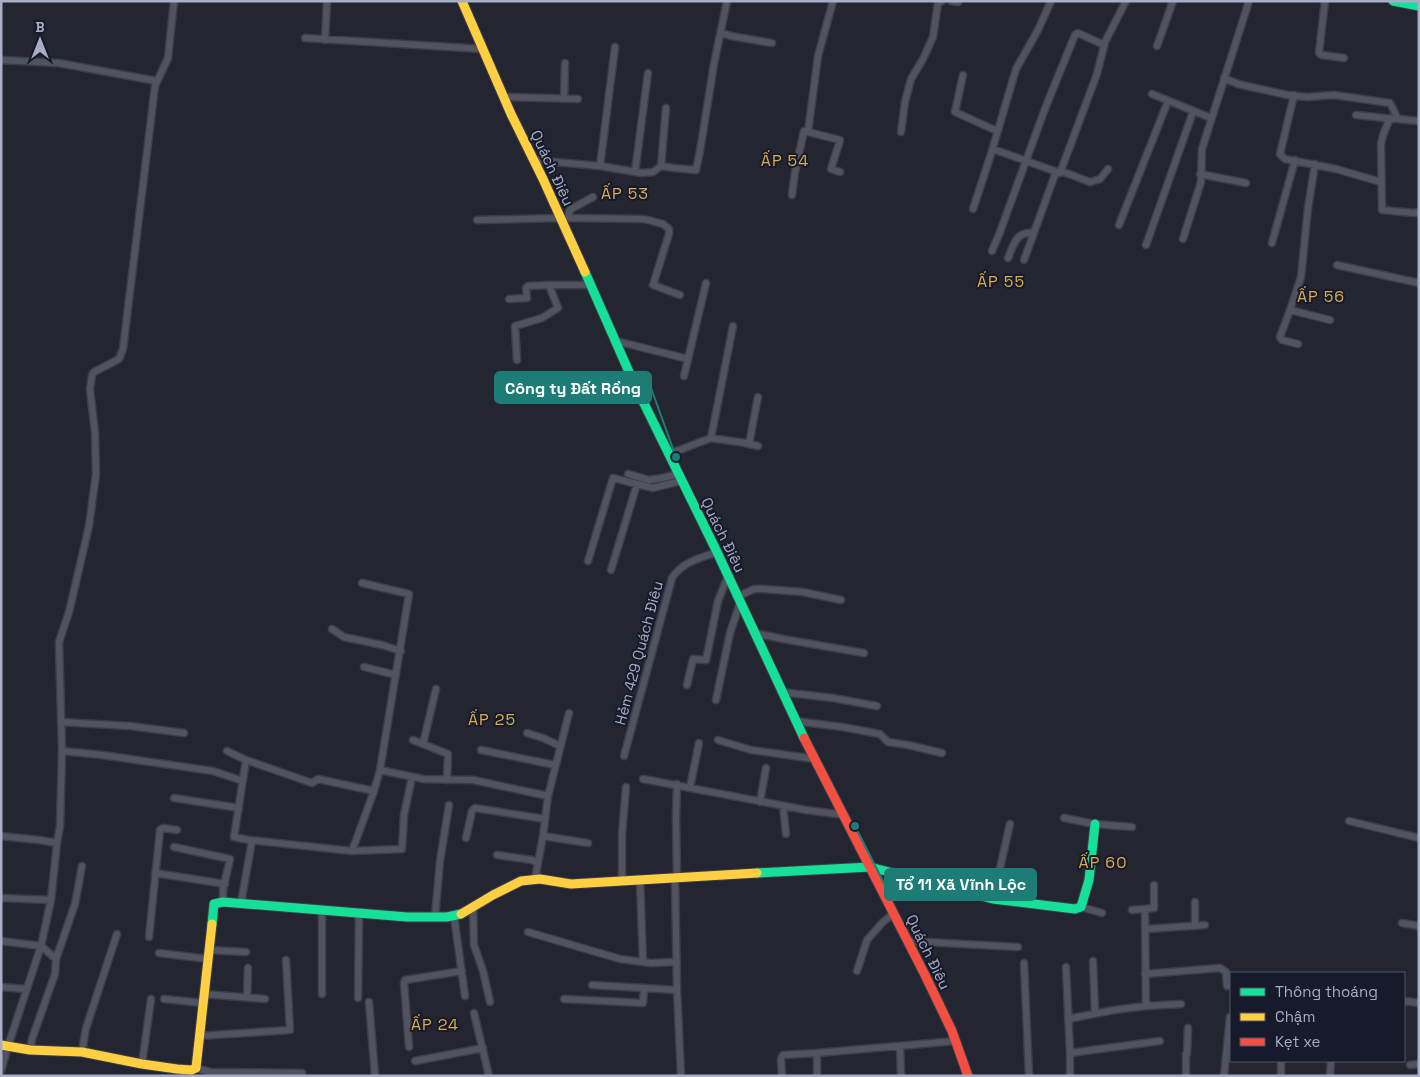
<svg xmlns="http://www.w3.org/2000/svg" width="1420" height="1077" viewBox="0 0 1420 1077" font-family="'Space Grotesk',sans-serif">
  <rect width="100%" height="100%" fill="#232530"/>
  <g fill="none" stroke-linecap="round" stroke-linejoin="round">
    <defs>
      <path id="street" d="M951 1 958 2V1
        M1325 1 1319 53 1322 55 1344 58
        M721 33 731 36 772 43
        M305 38 483 49
        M325 40 327 1
        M1157 46 1173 1
        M1 60 58 63 157 81
        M963 75 955 112 997 131
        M1224 78 1238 84 1287 95 1307 97 1334 95 1390 103 1398 119 1419 121
        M1152 94 1211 118
        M1294 95 1280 154 1285 159 1336 169 1381 182
        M504 97 578 99
        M564 99 565 63
        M1356 115 1394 119
        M1390 118 1383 135 1381 144 1382 210 1414 213 1419 212
        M808 132 840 140 831 169 840 172
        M901 132 905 102 911 79 923 59 933 37 938 3 942 1
        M993 149 1060 173 1097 74 1105 42 1126 1
        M533 160 600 166 642 173 653 172 661 166 666 108
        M1315 164 1308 208 1301 277 1290 310 1330 320
        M600 166 615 47
        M661 166 674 168 696 170 700 151 714 64 727 1
        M1061 171 1090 182 1100 179 1108 169
        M635 172 648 73
        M1200 174 1246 183
        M792 195 795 172 804 131 808 132 818 56 833 1
        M973 209 991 154 1016 69 1038 30 1051 1
        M569 218V212L571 209 593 197
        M477 220 561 218 644 219 663 224 669 229V234L653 285 680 295
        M1119 225 1168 101
        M1183 239 1201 182 1202 149 1249 1
        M1272 243 1295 160
        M1146 245 1193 112
        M992 251 1000 232 1046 106 1075 35 1078 33 1104 45
        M1008 258C1014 244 1016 231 1034 233
        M1024 260 1056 172
        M1337 265 1419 283
        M509 299 527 298 526 288 528 286 549 285
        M1290 310 1280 337 1282 340 1298 344
        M616 341 688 359
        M517 360 515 326 542 318 558 308 549 285H591
        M684 376 706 283
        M711 438 733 326
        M749 444 758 397
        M669 454 711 438 745 443 758 446
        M628 474 649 480 662 478 679 474
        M588 561 613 478 653 488 681 481
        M611 570 637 484
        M737 597 754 589H764L803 592 841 600
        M332 629 344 637 382 645 401 651
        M754 633 783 639 864 653
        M364 667 396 675
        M687 685 693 659 706 660 718 601 728 576
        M781 692 833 698 877 706
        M716 700 730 633 740 603
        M795 721 842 727 880 734 888 742 908 745 942 753
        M61 722 130 726 184 733
        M527 733 543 738 560 746
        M413 740 448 754 447 780
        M718 740 751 750 815 759
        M423 744 436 689
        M481 750 555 765
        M62 751 102 755 213 771 243 781
        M227 751 246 760 312 783 318 779 374 791
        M624 756 672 578C682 562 700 558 717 552
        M246 760 234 837 249 840 352 851 402 849 404 815 412 777
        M380 770 423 779 473 780 548 796
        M643 779 806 810 844 815
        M690 787 699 743
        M174 798 239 808
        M760 802 766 768
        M783 806 786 834
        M1064 818 1095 824 1132 827
        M1349 821 1419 838
        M1 836 39 840 57 843
        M543 836 588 843
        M466 838 472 811 475 808 545 819
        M174 847 230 859 223 890V902
        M352 851 374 791 380 770 409 594 362 583
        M497 855 532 860 538 863
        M155 873 225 884
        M675 878 677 990 681 1076
        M677 878 676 817 677 784
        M535 879 543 836 548 796 569 713
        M640 880 643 962
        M622 881V834L626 787
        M1 898 51 900
        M993 899 1010 824
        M1195 902V926
        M241 903 252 841
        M473 906 474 945 483 971 490 1002
        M1081 907 1102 913
        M1132 910 1154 908V885
        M1145 910 1146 1006
        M454 916 465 996
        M435 917 440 861 449 805
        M1402 923 1419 926
        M1146 929 1205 925
        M528 932 620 959 651 963 677 962
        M149 937 160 830 163 828 177 830
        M1 941 41 946 56 959 55 974 32 1039 30 1050
        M908 941 1018 947
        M209 950 246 952
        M159 953 208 959
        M56 959 75 904 82 866
        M1093 961 1095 1013
        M1024 963 1029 1076
        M1066 967 1070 1053V1076
        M857 971 867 940 883 922 894 913
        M1145 974 1220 968 1226 972 1227 986
        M592 985 677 990
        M1 987 26 989
        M204 994 265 999
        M322 994V910
        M247 997 248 968
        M358 998 359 913
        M164 999 203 1003
        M564 999 643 1003 644 988
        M1404 1001 1419 1003
        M369 1002 375 1076
        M474 1013 489 1076
        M1068 1019 1114 1010 1146 1006 1181 1004
        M199 1036 290 1030 286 960
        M900 1046 901 1076
        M409 1047 404 983 405 980 462 971
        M82 1052 86 1028 117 934
        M1070 1053 1160 1041
        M415 1061 483 1048
        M1281 1061V1076
        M142 1064 151 999
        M1410 1065 1419 1064
        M196 1068 210 1072 302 1073
        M1 1071 8 1046 41 946 51 900 57 843 60 826 62 751 59 642 69 612 89 526 96 474 95 433 90 389 92 375 94 372 119 359 123 349 155 86 168 58 174 1
        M782 1076 781 1059 783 1055 817 1053
        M817 1076V1053L956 1041
        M1186 1076V1054H1187L1188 1028
        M1224 1076 1230 1017
        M1330 1076 1331 1061"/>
      <path id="fast" d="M1393 1 1419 6
        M585 272 633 381 717 552 804 738
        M757 873 870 867 993 899 1075 909 1081 907 1089 880 1095 824
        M212 924 214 904 223 902 407 917H447L461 914"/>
      <path id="slow" d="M462 1 511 114 543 179 585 272
        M461 914 493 895 521 881 540 879 571 884 757 873
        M1 1045 30 1050 82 1052 142 1064 177 1069 191 1070 196 1068 212 924"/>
      <path id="jam" d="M804 738 925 975 952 1031 968 1076"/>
    </defs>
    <use href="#street" stroke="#3d3f48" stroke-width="9"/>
    <use href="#fast" stroke="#3d3f48" stroke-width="11"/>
    <use href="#slow" stroke="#3d3f48" stroke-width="11"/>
    <use href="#jam" stroke="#3d3f48" stroke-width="11"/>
    <use href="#street" stroke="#515460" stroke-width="6"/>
    <use href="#fast" stroke="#16e098" stroke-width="9"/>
    <use href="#slow" stroke="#ffcf43" stroke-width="9"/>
    <use href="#jam" stroke="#f24e42" stroke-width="9"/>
  </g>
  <g text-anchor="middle" stroke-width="4" stroke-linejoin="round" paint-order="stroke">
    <g font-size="15" fill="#a9adc5" stroke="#161a2b">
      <text transform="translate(552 168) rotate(65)" y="5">Quách Điêu</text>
      <text transform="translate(723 535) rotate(64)" y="5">Quách Điêu</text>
      <text transform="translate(639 653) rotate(-75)" y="5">Hẻm 429 Quách Điêu</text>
      <text transform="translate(928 952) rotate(64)" y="5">Quách Điêu</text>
    </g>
    <g font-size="16" letter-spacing="1" fill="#dcad4d" stroke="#161a2b">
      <text x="785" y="166">ẤP 54</text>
      <text x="625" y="199">ẤP 53</text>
      <text x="1001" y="287">ẤP 55</text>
      <text x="1321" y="302">ẤP 56</text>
      <text x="492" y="725">ẤP 25</text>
      <text x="1103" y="868">ẤP 60</text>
      <text x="435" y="1030">ẤP 24</text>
    </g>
  </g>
  <path fill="none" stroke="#1e7c77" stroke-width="2" d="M676 457L651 388M855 826L885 885"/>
  <g fill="#1e7c77" stroke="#161a2b" stroke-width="2">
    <circle cx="676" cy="457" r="5"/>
    <circle cx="855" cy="826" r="5"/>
  </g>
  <g fill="#1e7c77" stroke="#1e7c77" stroke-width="2">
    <rect x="495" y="372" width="156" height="31" rx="5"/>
    <rect x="885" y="869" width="151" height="31" rx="5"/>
  </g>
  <g font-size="16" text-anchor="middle" font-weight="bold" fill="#fff">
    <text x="573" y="394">Công ty Đất Rồng</text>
    <text x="961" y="890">Tổ 11 Xã Vĩnh Lộc</text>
  </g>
  <rect width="1420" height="1077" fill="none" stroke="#a9adc5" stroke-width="5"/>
  <rect x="1230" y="972" width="175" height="90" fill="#161a2b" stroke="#515569"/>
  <rect x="1240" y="988" width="25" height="8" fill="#16e098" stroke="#515569"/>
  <text x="1275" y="997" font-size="15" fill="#a9adc5">Thông thoáng</text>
  <rect x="1240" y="1013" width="25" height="8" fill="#ffcf43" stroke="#515569"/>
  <text x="1275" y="1022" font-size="15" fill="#a9adc5">Chậm</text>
  <rect x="1240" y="1038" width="25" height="8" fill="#f24e42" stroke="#515569"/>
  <text x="1275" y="1047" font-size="15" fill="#a9adc5">Kẹt xe</text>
  <g transform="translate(40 40)" stroke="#161a2b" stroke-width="4" paint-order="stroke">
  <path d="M0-4L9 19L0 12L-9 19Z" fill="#a9adc5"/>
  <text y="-8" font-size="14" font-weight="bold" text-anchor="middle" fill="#a9adc5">B</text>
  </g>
</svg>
